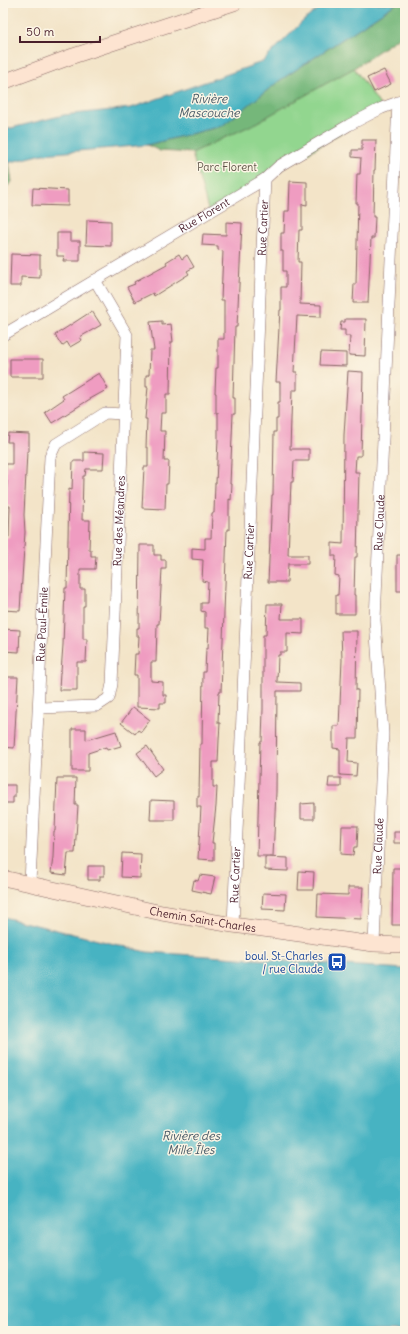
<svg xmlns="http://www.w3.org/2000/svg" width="408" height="1334" viewBox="0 0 408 1334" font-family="Delius,sans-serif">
  <rect width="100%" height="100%" fill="#fcf5e5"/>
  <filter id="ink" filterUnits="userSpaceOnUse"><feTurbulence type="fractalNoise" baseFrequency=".025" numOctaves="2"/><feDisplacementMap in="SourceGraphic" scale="8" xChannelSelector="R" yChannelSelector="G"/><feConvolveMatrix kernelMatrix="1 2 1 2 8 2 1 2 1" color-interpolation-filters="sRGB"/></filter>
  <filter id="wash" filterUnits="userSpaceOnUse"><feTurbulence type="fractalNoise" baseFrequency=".012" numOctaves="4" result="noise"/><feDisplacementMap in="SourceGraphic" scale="16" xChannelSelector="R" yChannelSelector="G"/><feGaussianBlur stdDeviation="0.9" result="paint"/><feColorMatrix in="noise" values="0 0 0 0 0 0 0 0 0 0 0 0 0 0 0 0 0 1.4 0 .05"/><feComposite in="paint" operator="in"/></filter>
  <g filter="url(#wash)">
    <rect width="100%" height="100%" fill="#f3e4c8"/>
    <path fill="#92d68f" stroke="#6e7a5d" d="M354 68 382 108 209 213 192 153Z"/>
    <path fill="#75b77a" stroke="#606b52" d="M397 3H405V33L354 68 254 124 192 153 160 151 147 145 222 126 279 81Z
      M9 162 12 182 3 190V164Z"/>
    <path fill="#46b3c2" stroke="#486976" d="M326 3H397L279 81 222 126 147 145 43 154 3 164V130L64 115 131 108 262 62 303 21Z
      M3 917 147 952 405 969V1331H3Z"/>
    <g id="blocks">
      <path fill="#ef9cc1" d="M384 70 391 84 374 92 367 78Z
        M362 140H376L375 170H374L373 217H375L374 238H371L368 303H353L354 284H356L358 203H356L357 174H360L361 158 352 157V150H362Z
        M290 181 307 182V205L302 204V230H299L298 262H301L300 304 321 305V317L297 316 294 372H297V390H292L290 449H309V461H294L293 482H291L288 555H308V564H288L287 582H268L272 495H273L274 432H276V419H278V402H280V382H276L280 310H281V287H286V271H283V251H281V233H284L285 211H289Z
        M33 188 68 190V206L32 205Z
        M87 220 111 221V246L86 245Z
        M226 222 242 223 237 327H235L233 398H235V414H233L230 484H232L231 500 229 499V530H227L222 668 221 692H219L218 723H220L219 740 218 762H213V787H217L216 806 212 843H214V860L198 859 201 807H197V797H199L200 744H202L203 672H205L206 648H208L209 628H205V612L201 611V603H207L208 582 202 581 203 560 192 559V548L205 549V538H211L212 513H214L215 483H216L218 440V413H216V393H215L216 368H218V339H224V300H221L223 251 218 250V246L202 245 203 234 226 235Z
        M57 233H70V241H80V261H63L64 256H57Z
        M11 254 40 255V278L21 277V286H10Z
        M179 254 182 259 187 255 194 267 187 271 189 274 154 296 153 293 135 302 127 287 135 284 134 282 167 264 166 262Z
        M92 311 101 325 80 337 82 340 70 347 67 342 62 346 55 335Z
        M345 319H366L365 356 349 355 350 336H345V330H340L341 322H345Z
        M162 321V325L171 324 173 342H171L170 394H166V413H161L160 431H165L164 461H169L168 484H166L165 509 142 508 144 467H148V448H146L147 419H145L148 387H146V375H149L150 350H154L150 322Z
        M321 352 346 353V366L320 365Z
        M10 359H43V377H10Z
        M348 371 363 372 361 456H356L355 472H359L357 557H355L354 595H355V614H336V595H338L339 576 335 575 336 556H332V543L343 544 344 435Z
        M99 373 108 389 90 399 52 423 45 412 64 399 62 396Z
        M8 433 29 434V451H27L24 515 25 532 20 611 3 610V591H5L6 537H9L10 506H6L7 481H5L6 464H12V442H7Z
        M84 452 104 453 103 469H86L85 476H83L82 520H90L89 550H91V556H96L95 569H80V589H85V606H83V639H87L86 662H77V690H59L60 672H61L63 645 65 588H67L69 489 72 490 73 461H84Z
        M140 545H154V555H161V560H166V569H162L159 624H157L156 662H151V681L163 682V695H166V703H160V708L137 707V675H134L135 654H138L139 636H137V628H139Z
        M397 555H405V591H397Z
        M267 604H282L281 619H303V634L287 633V652H280V655H278L277 682 300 683V691H277L276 792 273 856H257L260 742H262L263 709V635H266Z
        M3 629 20 630 19 652 3 651Z
        M341 631H357L356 690H358L357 738H349L348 762 357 763 356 776 340 775V749L333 748V726H339L342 660Z
        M4 677H18L14 748 3 747Z
        M133 707 150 720 141 732 138 730 135 734 121 723Z
        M72 729H86V740L116 731 121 746 107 750 106 747 88 753V771H72Z
        M147 746 163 769 154 776 137 753Z
        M57 778H76L75 805H78L75 853H68L66 875 51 873 53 857 54 831H55Z
        M329 778H341V787H328Z
        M3 785H15V797H13V803H3Z
        M151 800 174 801V820H150Z
        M314 803V819H301V804Z
        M342 826H358L357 847H354L353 855 341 854Z
        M394 832H405V843H394Z
        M122 853 141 854 140 878 121 877Z
        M265 857 288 858V871L265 870Z
        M88 866H104V876H100V880H88Z
        M393 868H405V925H392Z
        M299 871 314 872 313 890H298Z
        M200 875 215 877 211 894 192 890 194 880 198 881Z
        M348 887H363L361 919 317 917 318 894 348 895Z
        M263 893 286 894 285 910 262 909Z"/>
    </g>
  </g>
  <g filter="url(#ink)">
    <use href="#blocks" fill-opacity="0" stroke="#856462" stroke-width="1"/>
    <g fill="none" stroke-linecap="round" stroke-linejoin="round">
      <defs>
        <g id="street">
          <path id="s1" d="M3 335 265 179 279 166 349 125 382 108 404 100"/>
          <path id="s2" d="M39 708 97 706 109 698 112 684 127 335 95 280"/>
          <path id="s3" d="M30 883 50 457 56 444 105 413 123 414"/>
          <path id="s4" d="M233 925 265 179"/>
          <path id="s5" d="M374 944 383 734 375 620 398 102"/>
        </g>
        <g id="secondary">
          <path d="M3 82 73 56 234 3"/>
          <path id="s6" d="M3 878 162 913 233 925 374 944 405 945"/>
        </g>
      </defs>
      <use href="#street" stroke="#856462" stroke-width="12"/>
      <use href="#secondary" stroke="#856462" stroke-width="16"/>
      <use href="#street" stroke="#fff" stroke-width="11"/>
      <use href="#secondary" stroke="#fde4d1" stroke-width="15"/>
    </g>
  </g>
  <defs>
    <symbol id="bus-square" viewBox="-11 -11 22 22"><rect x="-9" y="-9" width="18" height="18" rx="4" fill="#1a4fb4" stroke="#fcf5e5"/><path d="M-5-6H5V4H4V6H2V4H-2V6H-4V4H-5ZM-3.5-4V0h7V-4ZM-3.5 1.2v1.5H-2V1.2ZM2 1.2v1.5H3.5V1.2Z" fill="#fff"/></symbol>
  </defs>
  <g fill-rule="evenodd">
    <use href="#bus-square" x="326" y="951" width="22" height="22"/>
  </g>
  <g text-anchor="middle" stroke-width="3" stroke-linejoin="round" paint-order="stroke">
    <g font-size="11" fill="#605649" stroke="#fcf5e5">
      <text x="227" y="171">Parc Florent</text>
    </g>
    <g font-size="11" fill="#4a1f2b" stroke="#fcf5e5">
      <text dy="4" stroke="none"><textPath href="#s1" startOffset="234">Rue Florent</textPath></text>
      <text dy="4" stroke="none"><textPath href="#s4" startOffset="698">Rue Cartier</textPath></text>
      <text dy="4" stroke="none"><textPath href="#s2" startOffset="250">Rue des Méandres</textPath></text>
      <text dy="4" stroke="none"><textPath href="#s5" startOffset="422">Rue Claude</textPath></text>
      <text dy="4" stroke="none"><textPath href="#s4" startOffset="374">Rue Cartier</textPath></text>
      <text dy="4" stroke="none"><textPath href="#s3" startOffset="259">Rue Paul-Émile</textPath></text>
      <text dy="4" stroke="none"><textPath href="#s5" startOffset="98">Rue Claude</textPath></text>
      <text dy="4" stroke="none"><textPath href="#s4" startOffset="50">Rue Cartier</textPath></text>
      <text dy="4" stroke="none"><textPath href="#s6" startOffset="204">Chemin Saint-Charles</textPath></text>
    </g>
    <g font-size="11" fill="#164399" stroke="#fcf5e5" text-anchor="end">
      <text x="323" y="960">boul. St-Charles<tspan x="323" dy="13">/ rue Claude</tspan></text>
    </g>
    <g font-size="12" font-style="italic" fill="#485a67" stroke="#fcf5e5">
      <text x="209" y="103">Rivière<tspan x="209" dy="14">Mascouche</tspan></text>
      <text x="191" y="1140">Rivière des<tspan x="191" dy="14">Mille Îles</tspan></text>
    </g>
  </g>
  <rect width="408" height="1334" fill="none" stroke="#fcf5e5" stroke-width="16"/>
  <path d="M20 36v6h80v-6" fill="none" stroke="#4a1f2b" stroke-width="2"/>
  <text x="26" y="36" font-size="12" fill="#4a1f2b" stroke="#fcf5e5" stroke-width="3" paint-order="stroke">50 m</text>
</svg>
